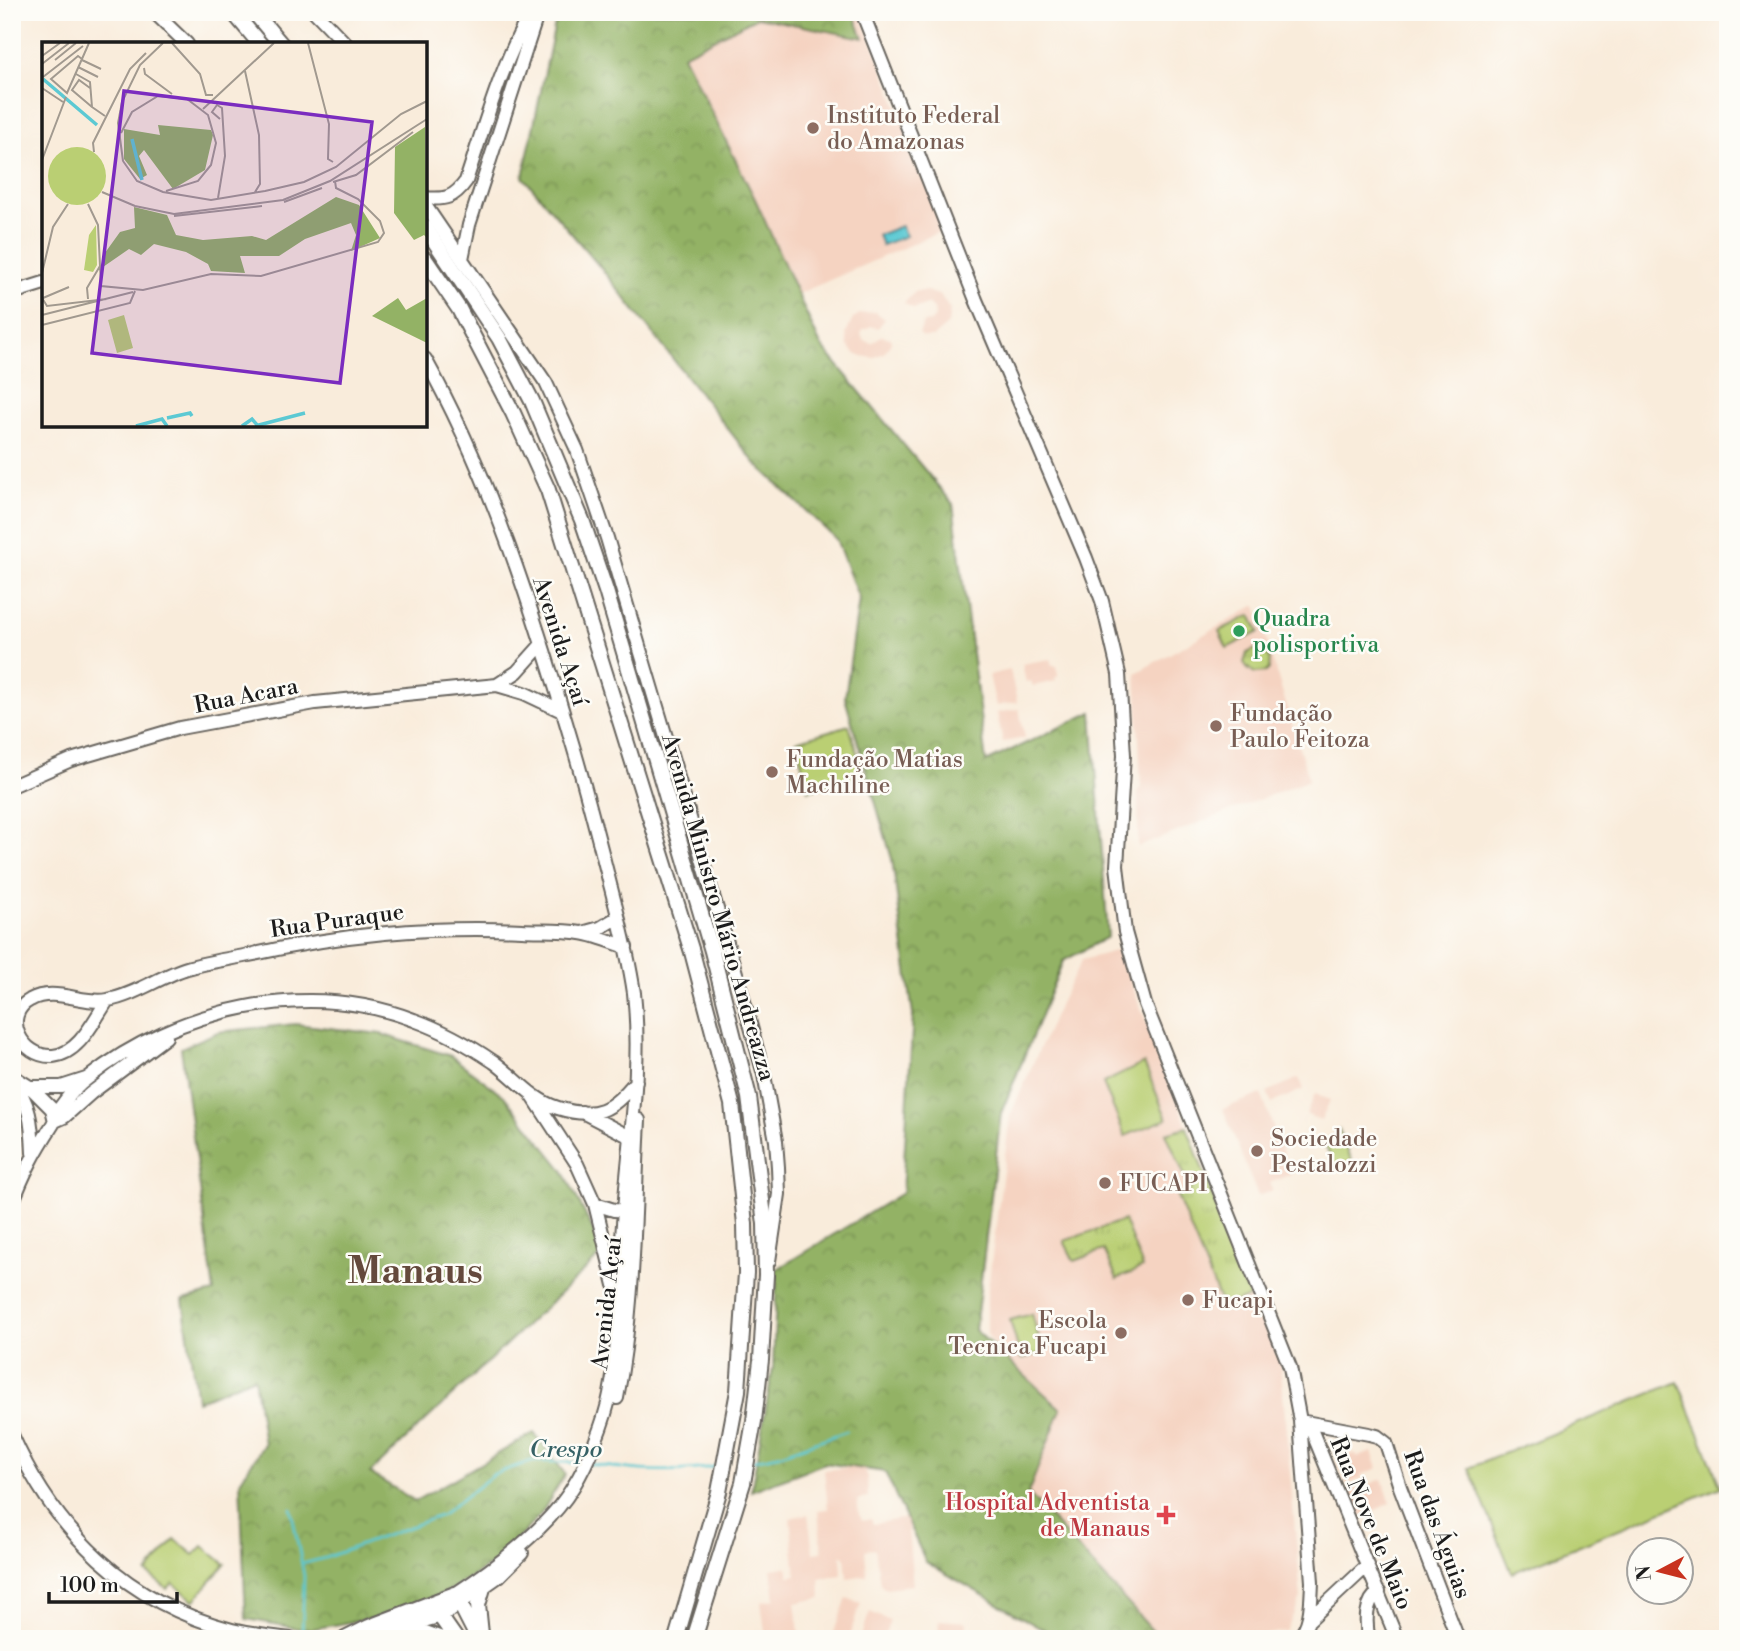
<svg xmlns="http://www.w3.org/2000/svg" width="1740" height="1651" viewBox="0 0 1740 1651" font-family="'Libre Bodoni',serif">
  <defs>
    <pattern id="grass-tufts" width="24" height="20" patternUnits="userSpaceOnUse" patternTransform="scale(1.75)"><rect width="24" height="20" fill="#bacf73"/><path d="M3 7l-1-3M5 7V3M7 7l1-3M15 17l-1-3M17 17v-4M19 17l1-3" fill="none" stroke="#9fb163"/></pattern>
    <pattern id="forest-crowns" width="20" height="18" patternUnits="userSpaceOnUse" patternTransform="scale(1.75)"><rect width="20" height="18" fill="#93b265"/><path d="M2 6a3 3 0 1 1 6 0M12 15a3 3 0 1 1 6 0" fill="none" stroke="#7e9857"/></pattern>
  </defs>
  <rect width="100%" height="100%" fill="#fdfcf7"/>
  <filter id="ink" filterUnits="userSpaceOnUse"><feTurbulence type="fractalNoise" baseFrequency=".0143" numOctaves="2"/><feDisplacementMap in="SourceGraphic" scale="14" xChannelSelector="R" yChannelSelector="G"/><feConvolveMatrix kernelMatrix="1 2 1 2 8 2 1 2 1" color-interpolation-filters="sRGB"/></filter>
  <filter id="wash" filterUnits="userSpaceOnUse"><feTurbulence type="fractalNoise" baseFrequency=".00686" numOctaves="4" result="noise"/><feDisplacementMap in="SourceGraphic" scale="28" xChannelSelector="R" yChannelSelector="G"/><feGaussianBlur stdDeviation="1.57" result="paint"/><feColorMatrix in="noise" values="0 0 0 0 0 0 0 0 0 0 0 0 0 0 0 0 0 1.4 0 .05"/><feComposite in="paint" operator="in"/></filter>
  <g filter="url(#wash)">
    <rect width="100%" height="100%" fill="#f9ecdb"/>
    <path fill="#f5d3c1" d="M770 12H860L946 229 798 294 756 201 683 55Z
      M916 291H927L941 296 950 310 948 324 933 337H924L919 334 923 323 931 322 935 317 934 309 927 304 914 309 904 303Z
      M875 312 885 319 878 328 871 326 863 330 861 334 863 340 872 343 881 336 891 338V343L884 353 873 358 857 355 848 346 846 333 853 319 859 314Z
      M1256 605 1309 780 1138 847V790L1141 788 1136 673Z
      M1050 659 1052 666H1057L1058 677H1055L1056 681 1033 686 1031 681 1026 682 1022 664Z
      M1010 670 1017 702 996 706 989 675Z
      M1019 709 1025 738 1003 742 997 713Z
      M1123 949 1131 983 1279 1360 1282 1382 1301 1598 1286 1631 1239 1639H1160L956 1431 1008 1366 987 1334V1296L1010 1116 1057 1009 1082 960Z
      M1299 1078 1304 1089 1272 1103 1267 1092Z
      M1261 1094 1291 1174 1270 1183 1273 1190 1258 1196 1223 1109Z
      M1315 1094 1330 1100 1321 1121 1306 1114Z
      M1372 1452 1378 1468 1361 1475 1362 1478 1347 1484 1337 1460 1355 1453 1357 1457Z
      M863 1466 867 1476 868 1498 857 1500 859 1515 863 1521 871 1519 873 1524 907 1518 913 1585 885 1588 880 1583 875 1549 865 1550 867 1575 847 1578 845 1556 841 1555 842 1575 820 1578 821 1598 795 1603 800 1639H766L761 1602 775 1599 771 1569 787 1567 789 1576 796 1575 790 1518 808 1514 813 1553 822 1552 818 1510 828 1509 824 1470Z
      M1382 1479 1391 1503 1359 1517 1349 1493Z
      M847 1598 861 1603 848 1639H831Z
      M870 1612 890 1621 883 1639H860Z
      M939 1620 967 1622 965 1639H938Z"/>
    <path fill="url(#grass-tufts)" stroke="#6b7648" stroke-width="2" d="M1256 649 1265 650 1270 659 1269 669 1266 672 1254 673 1249 668 1248 670 1244 663 1247 653Z
      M1187 1127 1250 1297 1223 1308 1177 1196 1191 1190 1166 1133Z
      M1124 1220 1143 1268 1117 1279 1104 1250 1074 1261 1064 1241Z"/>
    <path fill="url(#forest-crowns)" stroke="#586740" stroke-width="2" d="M561 12H853L863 38 757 17 683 55 756 201 820 344 953 504 986 762 1092 712 1108 937 1063 961 1001 1113 975 1330 1061 1409 1028 1493 1160 1639H1059L926 1562 885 1472 825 1463 751 1491 773 1368 777 1269 902 1193 913 1015 892 859 845 698 859 599 836 539 755 463 601 268 523 177 556 19Z
      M295 1024 381 1034 451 1056 504 1096 563 1170 604 1252 370 1473 415 1501 534 1433 565 1474 541 1514 497 1561 445 1593 374 1618 306 1630 246 1619 240 1481 264 1444 254 1377 197 1401 183 1300 214 1292 181 1048 218 1032Z"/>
    <path fill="#bacf73" stroke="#6b7648" stroke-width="2" d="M1251 615 1259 632 1227 648 1219 631Z
      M849 725 864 777 808 790 796 741Z
      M1144 1063 1167 1119 1125 1136 1103 1083Z
      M1339 1130 1352 1161 1344 1167 1336 1169 1323 1140 1333 1138Z
      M1032 1314 1043 1353 1021 1359 1010 1320Z
      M1678 1382 1721 1487 1512 1573 1469 1468Z
      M175 1539 194 1555 203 1546 225 1564 194 1601 173 1583 167 1589 147 1573Z"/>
    <path fill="#5cc9d3" stroke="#3c7278" stroke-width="2" d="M901 226 906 236 882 245 878 235Z"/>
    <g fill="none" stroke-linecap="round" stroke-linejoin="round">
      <path stroke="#5cc9d3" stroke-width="2.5" d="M753 1460 778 1455 847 1431
        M590 1464C634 1471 675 1474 719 1466
        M291 1508 304 1576 302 1639
        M302 1564 325 1558 442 1515 494 1474 532 1461 580 1463"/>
    </g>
  </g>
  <g filter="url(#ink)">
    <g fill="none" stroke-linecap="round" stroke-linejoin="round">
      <defs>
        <path id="minor" d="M154 12 187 44
          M315 12 346 44
          M862 12 976 300 1086 558 1102 601 1119 674 1124 755 1117 866 1125 932 1145 1004 1290 1367 1300 1421 1312 1582C1311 1601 1312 1626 1297 1639
          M425 198C445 200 454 198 466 181 485 124 501 65 531 12
          M425 205 546 383 577 450 607 538 741 990 764 1075 776 1141 778 1167 779 1194 769 1261
          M462 259 469 225 538 12
          M12 293 44 283
          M425 359C492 479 534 614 573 746 587 793 599 841 611 888 620 923 629 957 634 993 643 1075 626 1158 622 1240 619 1291 620 1344 610 1394 605 1421 588 1463 573 1487 549 1527 494 1569 455 1594
          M497 685 517 672 542 644
          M12 786 71 760 180 728 315 703 497 685 524 693 562 711
          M582 933 600 928 618 917
          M107 1001C94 1020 79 1054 53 1056 21 1058 1 1015 30 1000 54 986 83 1005 108 1000 133 996 161 976 187 968 207 962 228 959 249 955 343 934 426 926 522 930 542 931 562 930 581 933 596 935 612 942 626 947
          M14 1077 30 1087 52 1109 55 1121
          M12 1078C30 1104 32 1122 33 1153
          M30 1087H61L86 1079
          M532 1095 577 1164 595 1204 615 1285
          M582 1112 634 1139
          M55 1121 64 1117 91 1093 166 1037
          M12 1204C24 1172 35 1152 53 1124 56 1119 57 1114 59 1109 66 1099 78 1085 88 1078 177 1008 307 979 414 1020 442 1030 469 1045 494 1062 516 1078 532 1100 558 1108 596 1120 613 1110 636 1081
          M595 1204 614 1210 632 1211
          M617 1398C635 1306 634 1213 639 1120
          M1300 1421 1369 1434 1377 1436 1386 1443 1400 1487 1458 1639
          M1309 1424 1397 1639
          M12 1435C55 1532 127 1603 232 1630 251 1635 271 1636 290 1639
          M459 1604 499 1576 522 1553
          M1308 1621 1368 1565
          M1369 1639C1365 1623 1365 1601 1379 1592"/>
        <path id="major" d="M233 12 260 44
          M254 12 281 44
          M425 227 499 338 532 401 582 520 606 591 712 951 749 1097 765 1224 766 1275 761 1360 754 1421 743 1483 694 1639
          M425 259 459 309 513 413 548 490 692 952 732 1104 745 1224 746 1273 738 1391 719 1492 676 1639
          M435 1609 456 1639
          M403 1631 417 1630 442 1639
          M481 1634 478 1605 483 1588
          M361 1637 438 1616 459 1604
          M12 1639H13
          M345 1639 369 1627 455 1594 478 1639"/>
      </defs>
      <use href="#minor" stroke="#69655f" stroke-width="16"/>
      <use href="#major" stroke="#69655f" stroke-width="18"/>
      <use href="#minor" stroke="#fff" stroke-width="12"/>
      <use href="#major" stroke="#fff" stroke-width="14"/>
    </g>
  </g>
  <g fill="#8d6e63" stroke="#fdfcf7" stroke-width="2.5">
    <circle cx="813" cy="128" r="7"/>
    <circle cx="1216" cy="726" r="7"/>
    <circle cx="772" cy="772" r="7"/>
    <circle cx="1257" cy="1151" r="7"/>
    <circle cx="1105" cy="1183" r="7"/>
    <circle cx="1188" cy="1300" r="7"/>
    <circle cx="1121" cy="1333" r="7"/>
  </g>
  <circle fill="#2e9e5b" stroke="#fdfcf7" stroke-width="2.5" cx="1239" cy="631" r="7"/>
  <path fill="#e0444e" stroke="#fdfcf7" stroke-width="2.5" d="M1162.5 1504.5h7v7h7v7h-7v7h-7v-7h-7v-7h7z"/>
  <g text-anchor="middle" stroke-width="5" stroke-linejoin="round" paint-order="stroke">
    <g font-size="23" fill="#785e54" stroke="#fdfcf7" text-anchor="start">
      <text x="827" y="123">Instituto Federal<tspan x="827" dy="26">do Amazonas</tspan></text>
      <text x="1230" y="721">Fundação<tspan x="1230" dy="26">Paulo Feitoza</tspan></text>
      <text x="786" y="767">Fundação Matias<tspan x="786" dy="26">Machiline</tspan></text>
      <text x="1271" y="1146">Sociedade<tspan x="1271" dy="26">Pestalozzi</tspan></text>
      <text x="1119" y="1191">FUCAPI</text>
      <text x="1202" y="1308">Fucapi</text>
      <text x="1107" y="1328" text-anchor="end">Escola<tspan x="1107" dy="26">Tecnica Fucapi</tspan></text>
    </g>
    <g font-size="23" fill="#27864d" stroke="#fdfcf7" text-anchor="start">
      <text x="1253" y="626">Quadra<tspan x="1253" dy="26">polisportiva</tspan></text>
    </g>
    <g font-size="23" fill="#1c1c1c" stroke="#fdfcf7">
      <text transform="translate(561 641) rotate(72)" y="8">Avenida Açaí</text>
      <text transform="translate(246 695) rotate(-11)" y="8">Rua Acara</text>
      <text transform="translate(719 907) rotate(74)" y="8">Avenida Ministro Mário Andreazza</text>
      <text transform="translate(337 920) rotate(-8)" y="8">Rua Puraque</text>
      <text transform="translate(606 1303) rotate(-84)" y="8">Avenida Açaí</text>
      <text transform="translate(1372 1523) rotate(68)" y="8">Rua Nove de Maio</text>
      <text transform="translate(1438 1524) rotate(70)" y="8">Rua das Águias</text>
    </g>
    <g font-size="23" fill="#be3a42" stroke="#fdfcf7" text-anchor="end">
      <text x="1150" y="1510">Hospital Adventista<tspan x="1150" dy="26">de Manaus</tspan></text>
    </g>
    <g font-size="24" font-style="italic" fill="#366165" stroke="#fdfcf7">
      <text x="566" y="1457">Crespo</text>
    </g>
    <g font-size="37" font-weight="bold" fill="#64493c" stroke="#fdfcf7">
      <text x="415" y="1283">Manaus</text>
    </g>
  </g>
  <g transform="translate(42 42)">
    <rect width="385" height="385" fill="#f9ecdb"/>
    <path d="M6 134a29 29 0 1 1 58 0a29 29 0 1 1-58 0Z" fill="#bacf73"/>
    <path d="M116 83 169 88 171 93 163 128 131 147 102 108 97 114 105 133 98 137 82 117V87L118 93ZM383 85 385 196 382 193 372 198 352 171 353 105ZM294 155 317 163 338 196 309 209 314 193 309 181 263 197 237 214H198L203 231 169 229 166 222 144 210 112 202 99 213 87 207 61 225 60 215 78 190 93 186 92 165 125 173 134 193 161 198 210 194 224 198ZM356 256 364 268 385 256V301L330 274Z" fill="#93b265"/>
    <path d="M54 183 55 223 51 230 42 228 47 193ZM82 273 91 306 75 311 66 278Z" fill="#bacf73"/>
    <path fill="none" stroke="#5cc9d3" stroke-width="3.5" d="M1 37 55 83M90 97 100 138M125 376 148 371 150 374M94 384 120 377 125 384M200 384 210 377 216 384M213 384 263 371"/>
    <path fill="none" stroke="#a1998f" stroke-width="2" d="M130 1 158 32 164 53H171M266 1 287 82 286 117 291 120M0 14 18 1M40 17 36 14 9 37 25 51 47 1M13 18 34 1M40 18 59 27M0 22 27 1M36 25 56 35M102 26 103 32 130 52M203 29 217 93 218 142 213 150M34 32 48 40 50 65 63 74M1 35 41 4M0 46 21 60M48 46 37 38 30 48 50 65M161 67 232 1M79 91 90 70 116 54 145 57 166 73 174 101 169 123 156 139 124 149M52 110 51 101 88 27 104 11M0 118 24 55M81 119 95 139 121 150 169 158 223 149 262 140 294 125 359 72 385 59M81 119 76 81 80 60 98 23 121 1M291 140 314 133 371 90M60 150 93 164 132 172 241 158 288 139 385 77M176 156 183 114 180 66 175 63 170 70 178 77M242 160 280 146M46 162 56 183 59 244 101 248 169 232 219 234 336 200 342 191 338 179 316 157 294 146 293 139M132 174 220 164M0 231 11 185 26 162M0 256 5 264 65 257M1 256 27 245M46 257 45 246 58 224M0 273 91 250M0 283 88 261 93 249"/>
    <path fill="#7b2cbf" fill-opacity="0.15" stroke="#7b2cbf" stroke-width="3.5" d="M82 49 330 80 298 341 50 311Z"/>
    <rect width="385" height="385" fill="none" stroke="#1c1c1c" stroke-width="3.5"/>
  </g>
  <rect width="1740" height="1651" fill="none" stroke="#fdfcf7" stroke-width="42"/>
  <g transform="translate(1660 1571) rotate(263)"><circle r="33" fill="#fdfcf7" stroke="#a3a29f" stroke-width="2"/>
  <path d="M0-5L12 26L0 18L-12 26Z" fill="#c8321e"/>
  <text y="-10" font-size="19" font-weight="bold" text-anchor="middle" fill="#1c1c1c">N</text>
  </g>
  <path d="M49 1592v10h128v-10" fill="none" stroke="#1c1c1c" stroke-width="3.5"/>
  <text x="60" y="1592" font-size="21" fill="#1c1c1c" stroke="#fdfcf7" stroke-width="5" paint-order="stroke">100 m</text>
</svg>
